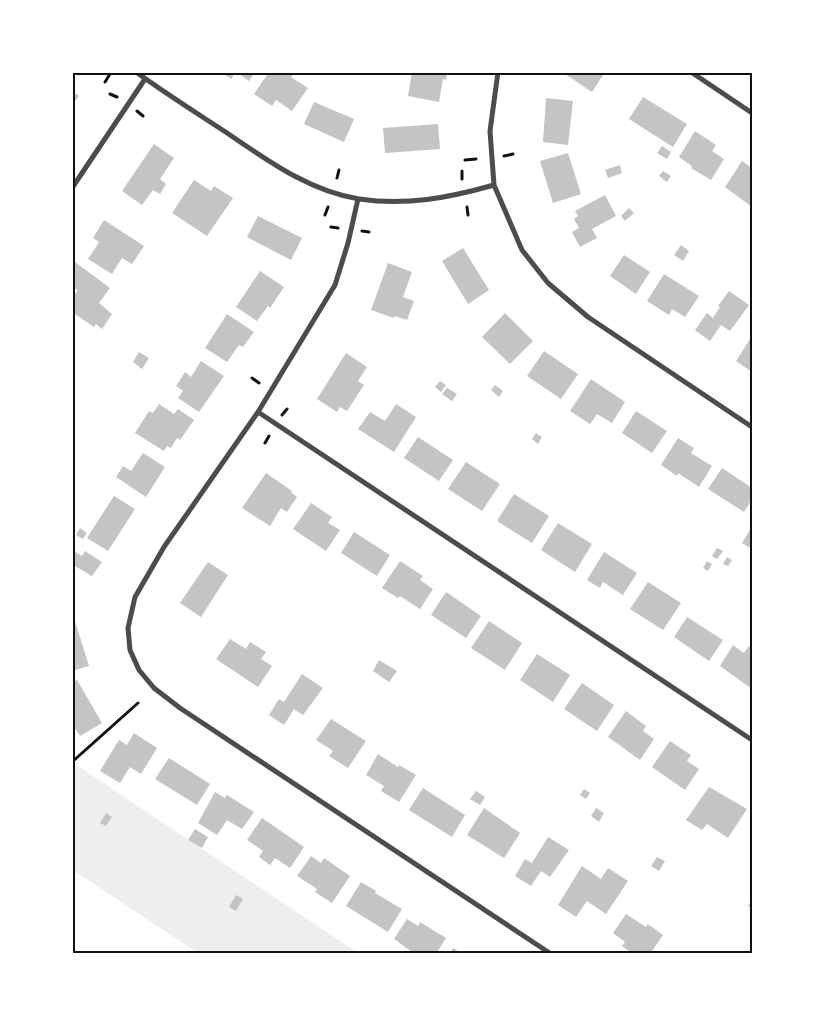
<svg xmlns="http://www.w3.org/2000/svg" width="825" height="1026" viewBox="0 0 825 1026" font-family="Georgia,serif">
  <rect width="100%" height="100%" fill="#fff"/>
  <path fill="#eee" d="M72 762 358 953H198L73 870Z"/>
  <path fill="#c4c4c4" d="M221 72H235L231 79Z
    M236 72H255L249 81Z
    M269 72H294L291 77 308 88 292 111 276 100 272 106 254 94Z
    M412 72H447L446 80 443 79 439 102 408 96Z
    M562 72H605L592 92Z
    M72 91 79 96 72 105Z
    M643 97 687 124 673 147 629 119Z
    M546 98 573 101 568 145 543 142Z
    M314 102 354 119 344 142 304 124Z
    M438 124 440 149 385 153 383 128Z
    M695 131 716 145 712 151 724 159 711 180 691 168 692 166 679 157Z
    M154 144 174 158 160 179 166 184 160 194 153 190 142 205 122 191Z
    M662 146 671 152 667 159 657 153Z
    M568 153 581 194 553 203 540 161Z
    M742 161 752 168V207L725 187Z
    M620 165 622 173 608 178 605 170Z
    M663 171 671 176 667 182 659 176Z
    M194 180 211 191 214 186 233 198 207 236 172 213Z
    M605 195 616 216 592 229 597 238 580 247 572 232 579 228 574 219 578 216 575 211Z
    M629 208 634 213 625 221 621 216Z
    M258 216 302 238 291 260 247 237Z
    M104 220 144 246 132 264 122 258 112 274 88 259 99 242 93 238Z
    M681 245 689 251 683 261 674 255Z
    M463 248 489 290 468 304 442 261Z
    M624 255 650 272 636 294 610 276Z
    M75 262 110 288 99 303 112 314 102 329 96 324 94 327 72 312V298L78 290 72 287V266Z
    M388 263 412 272 403 297 414 301 407 320 395 316 394 318 371 310Z
    M260 271 284 287 270 308 268 306 257 321 236 307Z
    M664 274 699 296 685 317 672 309 669 315 647 301Z
    M729 291 749 305 730 331 721 325 710 341 695 330 707 313 713 318 720 307 718 306Z
    M505 313 533 341 510 364 482 337Z
    M227 314 254 332 243 347 239 345 227 362 205 348Z
    M752 336V372L736 361Z
    M544 351 578 374 561 399 527 376Z
    M139 352 149 358 142 369 133 362Z
    M346 353 367 367 358 381 364 385 347 411 340 407 337 412 317 399Z
    M201 361 224 376 199 412 178 398 183 391 176 386 185 372 191 377Z
    M591 379 625 402 612 423 597 414 590 424 570 411Z
    M440 381 446 385 441 392 435 387Z
    M495 385 503 391 499 397 491 390Z
    M447 388 457 394 452 401 442 394Z
    M159 404 174 414 178 409 194 420 180 440 177 438 171 448 167 446 164 451 135 433 149 411 153 413Z
    M396 404 416 417 394 452 358 429 370 412 385 421Z
    M636 411 667 431 652 453 622 433Z
    M536 433 542 437 538 444 532 439Z
    M418 437 453 460 439 481 404 458Z
    M678 438 694 448 691 453 712 466 699 487 678 473 677 476 661 465Z
    M143 453 165 467 146 497 116 477 123 466 131 471Z
    M466 462 500 484 482 511 448 489Z
    M722 468 752 488V499L744 512 708 489Z
    M266 473 292 491 291 492 297 497 287 512 281 508 270 526 242 508Z
    M514 494 549 516 532 543 497 521Z
    M114 496 135 509 108 551 87 538Z
    M311 503 332 517 328 523 340 530 326 551 293 529Z
    M558 523 592 544 575 572 541 550Z
    M80 528 87 533 83 539 76 535Z
    M751 528 752 529V549L742 543Z
    M354 532 390 555 377 576 341 553Z
    M717 548 723 551 717 559 712 556Z
    M72 550 82 556 85 551 102 562 92 576 75 566 72 570Z
    M604 552 637 573 623 595 603 582 600 588 587 580Z
    M727 557 732 560 728 566 723 564Z
    M400 561 423 576 420 580 433 589 420 609 400 596 398 598 382 588Z
    M707 561 712 564 708 571 703 568Z
    M208 562 228 575 201 617 180 603Z
    M648 582 681 603 663 630 630 609Z
    M446 592 481 616 466 638 431 615Z
    M687 617 723 640 709 661 674 637Z
    M74 618 89 666 72 671V619Z
    M489 621 522 643 505 670 471 648Z
    M230 639 246 649 250 642 266 652 261 659 272 666 258 687 216 659Z
    M733 645 744 653 749 646 752 648V689L720 666Z
    M537 654 570 675 553 702 520 680Z
    M379 660 397 671 389 682 373 671Z
    M302 674 323 688 303 715 294 709 284 725 269 715 279 699 284 702Z
    M77 680 102 723 80 736 72 724V682Z
    M582 683 614 705 597 731 564 709Z
    M626 711 646 726 643 731 654 739 640 760 608 737Z
    M331 719 366 741 348 768 329 756 333 751 316 740Z
    M134 733 157 748 141 774 130 767 120 783 100 771 119 740 127 745Z
    M670 741 691 755 687 761 699 769 685 790 652 767Z
    M378 754 398 767 399 765 416 775 399 802 381 791 384 786 366 775Z
    M169 758 210 784 197 805 155 779Z
    M709 787 747 809 728 838 707 824 702 830 686 820Z
    M423 788 465 815 452 837 409 810Z
    M584 789 590 793 586 799 580 795Z
    M476 791 485 797 480 805 470 799Z
    M215 792 225 798 227 795 254 812 242 829 227 820 217 835 198 823Z
    M484 808 520 833 504 858 467 835Z
    M596 808 604 813 599 822 591 816Z
    M106 813 112 817 106 826 100 823Z
    M262 818 304 847 290 868 275 858 270 865 259 857 263 851 247 840Z
    M195 829 208 837 202 848 188 840Z
    M548 837 569 850 550 877 541 871 531 886 515 876 525 859 532 863Z
    M311 856 321 863 324 858 350 876 332 903 315 892 317 889 297 876Z
    M657 857 665 861 659 871 651 866Z
    M582 866 601 879 608 868 628 881 606 914 587 901 576 917 558 905Z
    M361 882 376 891 375 893 402 909 388 932 346 906Z
    M236 895 243 899 236 911 229 907Z
    M752 899V909L748 906Z
    M626 914 646 927 648 924 663 935 650 954H633L622 946 625 942 613 933Z
    M407 919 418 926 420 922 446 938 436 954H415L394 939Z
    M453 948 462 954H450Z"/>
  <g fill="none" stroke-linecap="round" stroke-linejoin="round">
    <path stroke="#111" stroke-width="3" d="M105 82 110 74
      M110 94 117 97
      M137 111 143 116
      M504 156 513 154
      M465 160 476 159
      M462 171V179
      M337 178 339 170
      M467 207 468 215
      M325 215 328 207
      M331 227 338 228
      M362 231 369 232
      M252 378 259 383
      M282 415 287 409
      M265 443 269 436
      M72 762 138 703"/>
    <path stroke="#4c4c4c" stroke-width="5" d="M136 72C165 93 195 112 224 131 266 159 308 191 359 199 406 206 448 198 494 185
      M498 72 490 131 494 185 522 250 548 283 588 317 752 427
      M691 72 752 113
      M72 188 145 79
      M358 199 348 243 335 285 258 412 164 547 135 597 128 628 130 650 139 670 154 688 180 708 551 954
      M258 412 752 740"/>
  </g>
  <rect width="825" height="1026" fill="none" stroke="#ffffff" stroke-width="148"/>
  <rect x="74" y="74" width="677" height="878" fill="none" stroke="#111" stroke-width="2"/>
</svg>
